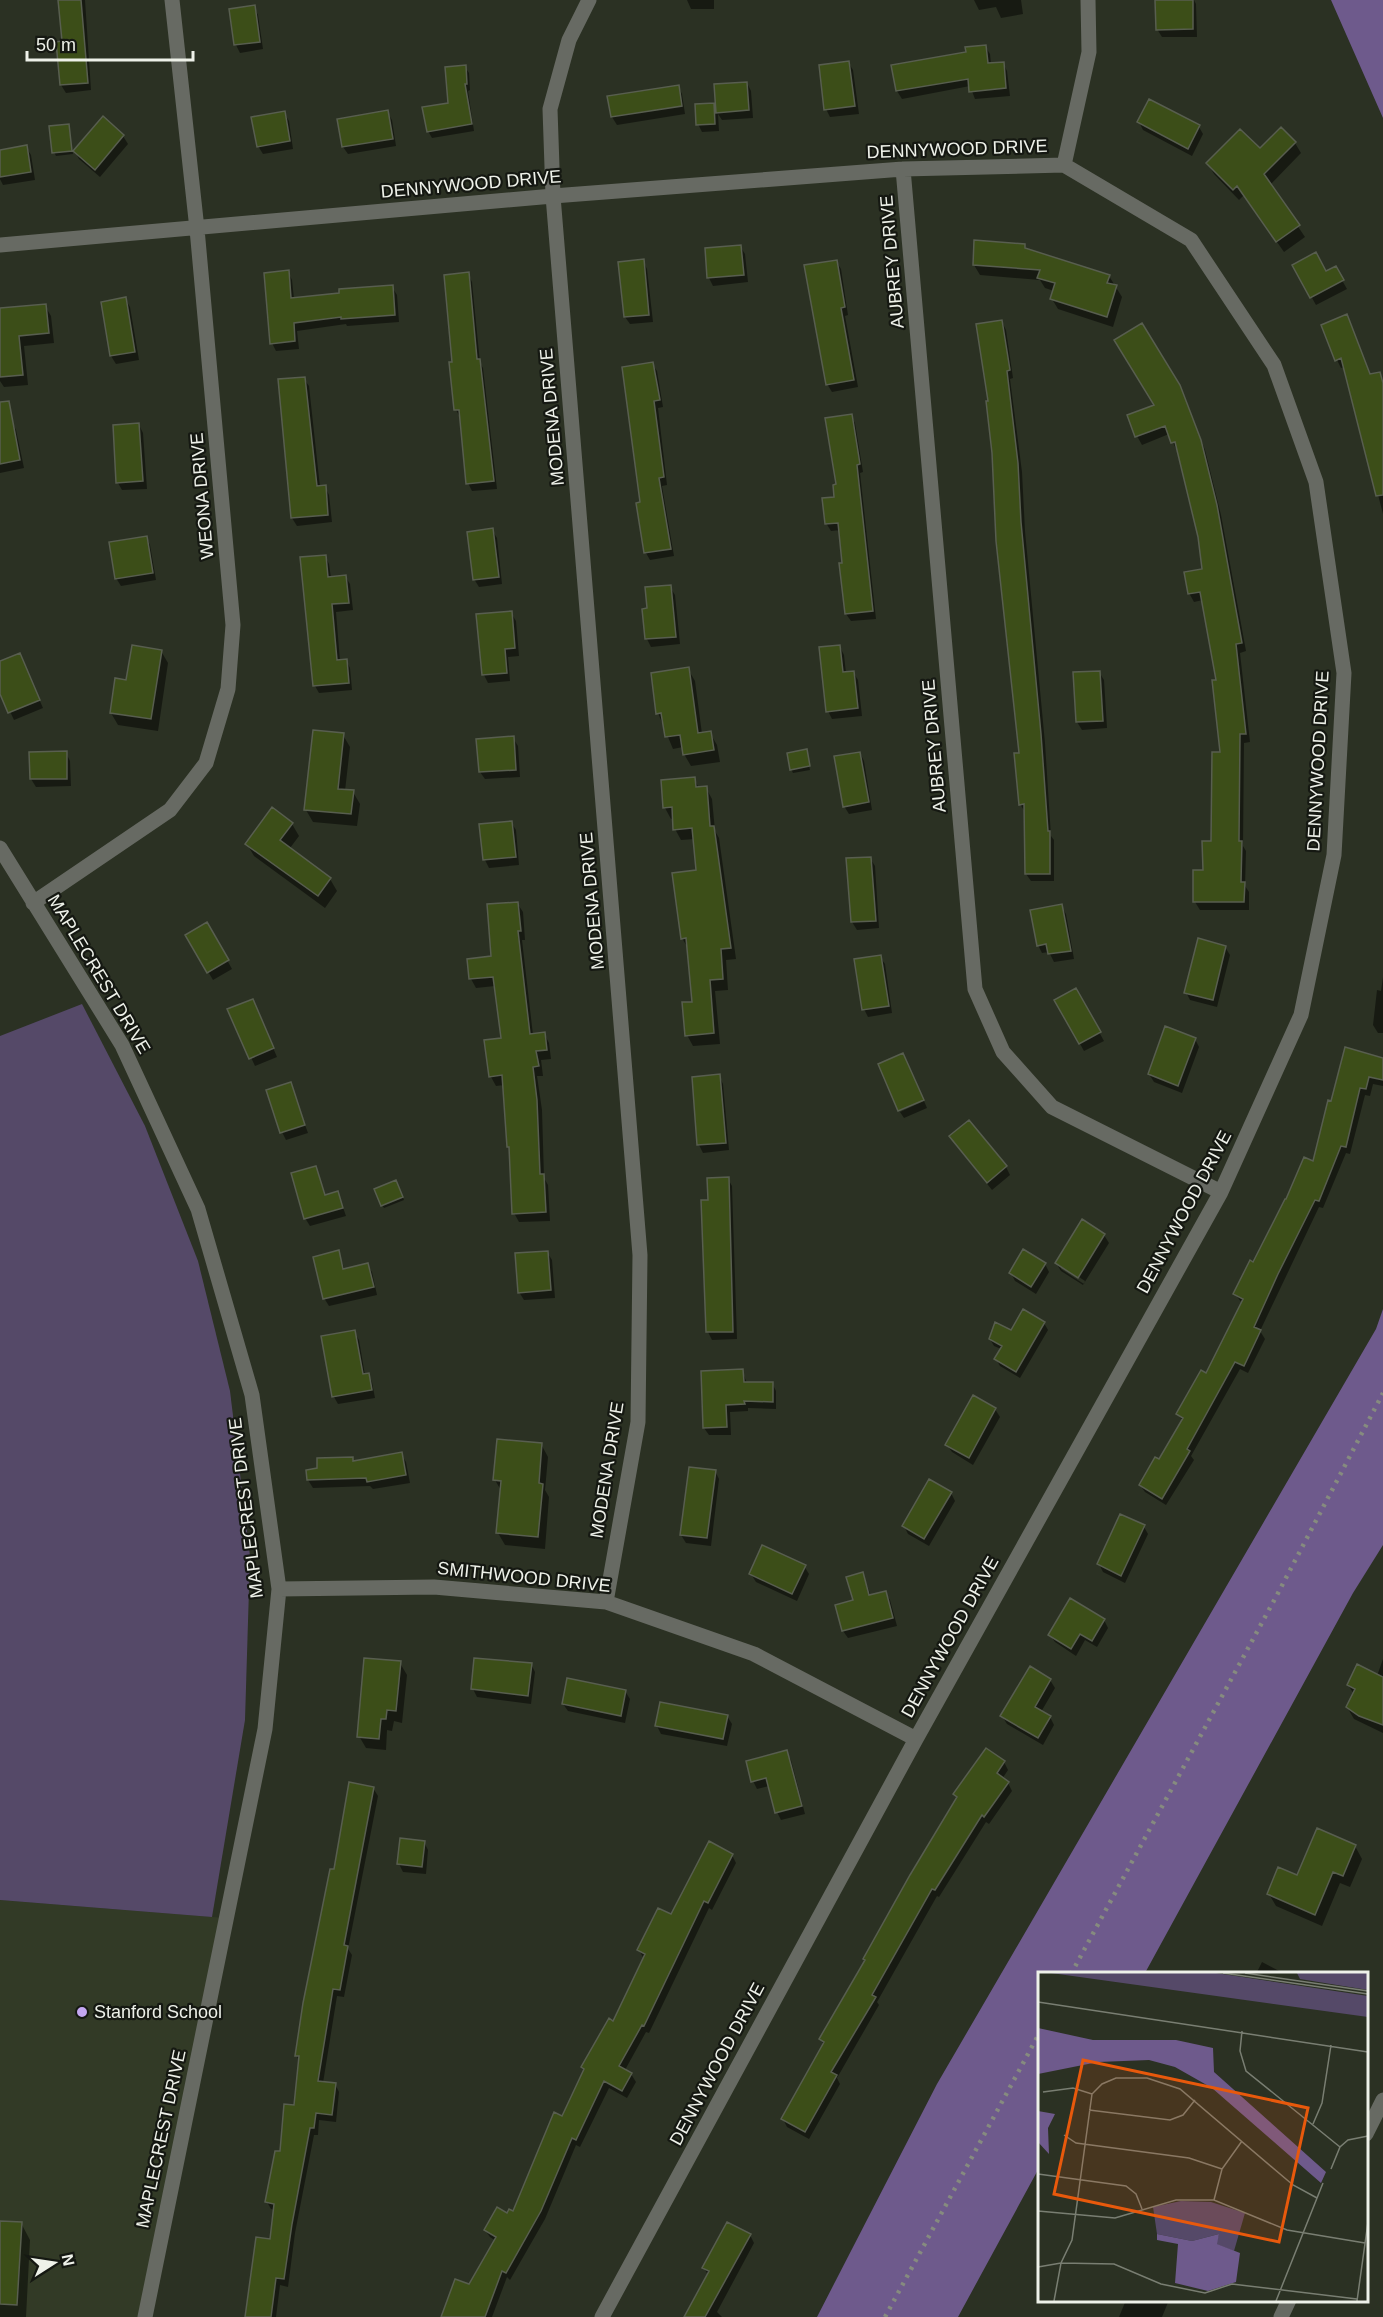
<svg xmlns="http://www.w3.org/2000/svg" width="1383" height="2317" viewBox="0 0 1383 2317" font-family="Helvetica,sans-serif">
  <rect width="100%" height="100%" fill="#2b3123"/>
  <path fill="#323a26" d="M0 1900 226 1918 145 2317H0Z"/>
  <path fill="#554968" d="M82 1004 145 1126 198 1261 230 1391 250 1556 245 1720 212 1917 0 1900V1036Z"/>
  <path fill="#6e5a8c" d="M1331 0H1383V118Z
    M1383 1309V1545L1353 1593 1145 1973 1040 1974 1039 2168 958 2317H817L937 2084 1376 1329Z"/>
  <path fill="#0007" fill-rule="evenodd" d="M60 0H85L91 90 66 93 61 85 63 43Z
    M687 0H714V9H691Z
    M974 0H1021L1023 14 1001 18 996 7 979 10Z
    M1157 0H1194L1196 4 1197 37H1162L1157 29Z
    M254 7 258 15 263 49 240 53 236 45 231 10Z
    M985 46 990 54 991 64 1003 63 1007 71 1010 96 975 99 970 86 902 99 897 91Z
    M848 62 853 70 859 114 830 117 826 109Z
    M465 67 469 73 470 90 468 91 474 131 432 138 428 131 449 104Z
    M747 83 751 91 753 118 722 120 718 114 719 131 702 132 698 124 713 104 717 110Z
    M678 86 682 94 685 114 617 125 612 117Z
    M387 112 392 120 396 146 348 154 343 147Z
    M284 113 289 121 293 149 263 154 258 146Z
    M103 118 123 136 128 144 100 177 79 159 75 151Z
    M1139 122 1199 127 1203 134 1192 156 1143 130Z
    M68 125 73 154 56 156 54 152Z
    M1295 143 1301 153 1270 185 1305 237 1284 252 1244 195 1239 200 1214 174 1208 164Z
    M26 147 31 155 35 180 3 185 0 179V151Z
    M1024 245 1027 250 1109 276 1122 297 1113 327 1058 309 1052 299 1054 291 1045 288 1040 280 980 275 974 265Z
    M740 246 745 254 748 282 713 286 709 278 706 249Z
    M643 261 647 269 653 322 630 324 625 317Z
    M836 261 841 269 848 315 845 316 858 387 832 392 827 384Z
    M1294 266 1326 272 1335 268 1347 289 1316 305Z
    M288 272 292 280 294 299 392 287 397 295 399 322 347 326 346 324 297 331 299 349 276 351 272 343Z
    M468 274 472 282 480 363 483 368 497 489 472 491 468 483 460 417 456 410 454 363Z
    M125 299 130 307 139 360 116 364 111 356 102 303Z
    M45 306 51 316 54 343 24 346 28 385 4 387 0 381V310Z
    M1346 316 1371 376 1380 374 1383 380V514L1345 367 1341 368 1337 360Z
    M1002 322 1006 330 1013 378 1010 379 1022 472 1025 531 1045 743 1051 836 1054 840V881H1031L1026 874 1025 812 1020 804 1021 754 1012 688H1014L989 402Z
    M1142 325 1184 395 1205 450 1221 515 1246 651 1240 653 1250 742 1244 743 1243 846 1246 851 1245 886 1249 892V910H1200L1195 902 1212 842 1222 753 1218 681 1203 600 1194 602 1189 593 1204 570 1199 536 1177 451 1169 434 1142 445 1137 436 1156 406Z
    M652 364 657 371 663 407 658 408 667 485 662 486 674 556 650 560 646 553 641 503Z
    M304 379 309 386 320 487H325L329 495 332 522 297 526 292 518 280 381Z
    M851 416 855 423 863 472 860 473 876 619 851 621 846 614 841 530 831 531 826 523 836 498Z
    M12 422 16 430 24 468 0 473V424Z
    M139 425 143 433 147 489 122 490 118 483Z
    M492 530 497 538 502 584 479 587 474 579Z
    M146 537 150 545 156 580 121 586 116 578Z
    M325 556 329 564 331 578 345 576 350 584 353 610 336 612 340 661 346 660 350 668 352 690 319 693 315 686Z
    M670 587 675 595 680 644 651 647 647 639 644 610H649Z
    M511 613 516 621 519 656 508 657 510 681 488 683 484 675Z
    M840 647 844 655 846 673 853 672 858 680 862 716 832 719 828 711Z
    M161 651 168 663 158 731 118 725 111 713 128 681Z
    M20 655 43 708 14 720 0 690V663Z
    M688 669 695 681 702 734 710 733 717 745 720 762 691 766 684 754 683 747 673 749 658 713Z
    M1099 672 1104 680 1107 728 1082 730 1077 722 1074 673Z
    M343 735 350 747 345 791 353 792 360 804 357 826 313 822 306 810Z
    M513 738 518 746 520 777 485 779 480 772Z
    M806 751 810 770 793 773 791 769Z
    M66 753 70 761 71 786 36 787 31 779V754Z
    M860 753 864 761 872 810 849 814 844 806Z
    M694 779 699 788H706L712 799 715 831 719 838 736 959 726 960 728 990 715 991 720 1044 693 1046 687 1035 693 1003 689 950 682 938 698 871 695 839 681 840 675 829 674 818 671 819 665 808 663 782Z
    M511 822 516 830 519 865 489 868 485 860Z
    M292 824 299 836 290 848 330 879 337 891 325 908 254 856 247 844Z
    M870 858 875 866 879 928 857 930 852 922Z
    M517 903 523 912 525 940H522L533 1035 544 1033 549 1043 551 1059 541 1060 543 1076H537L542 1110 544 1178 548 1185 550 1221 519 1222 514 1213 511 1150 508 1146 504 1085 496 1086 491 1077 503 1039 495 986 476 988 471 979 468 960 493 957Z
    M1061 906 1066 914 1074 959 1054 962 1049 952 1042 953 1038 945Z
    M207 924 232 969 213 980 187 936Z
    M1225 947 1230 955 1217 1007 1190 1000 1186 992Z
    M880 957 885 964 892 1013 868 1017 864 1009Z
    M1383 977V1033H1378L1373 1025 1377 990 1381 991Z
    M1076 990 1104 1041 1084 1051 1056 1001Z
    M256 1008 277 1057 255 1066 229 1010Z
    M1195 1039 1199 1047 1182 1093 1154 1082 1149 1074Z
    M1383 1059V1086L1373 1084 1370 1096 1365 1095 1350 1154 1346 1153 1323 1208 1319 1207 1260 1331 1265 1339 1248 1373 1240 1369 1191 1456 1194 1460 1166 1505 1145 1492 1140 1485 1159 1462 1183 1422 1178 1414 1207 1375 1242 1303 1235 1294 1314 1163 1332 1102Z
    M719 1076 723 1084 729 1150 703 1153 699 1145Z
    M290 1084 308 1133 286 1140 282 1132Z
    M924 1101 927 1108 904 1118 900 1112Z
    M950 1137 1006 1167 1010 1175 992 1190Z
    M316 1168 326 1196 338 1193 346 1216 310 1226 305 1218Z
    M728 1179 732 1186 737 1339 712 1340 708 1332 710 1202Z
    M398 1185 404 1200 384 1208 382 1205Z
    M1104 1235 1109 1243 1083 1285 1061 1271 1056 1263ZM1061 1265 1085 1281 1084 1284 1061 1269Z
    M338 1252 345 1270 367 1265 372 1272 377 1295 329 1306 324 1298Z
    M547 1252 552 1260 555 1298 524 1300 519 1292Z
    M1045 1264 1049 1272 1036 1294 1015 1281 1011 1273Z
    M1044 1323 1048 1330 1020 1378 1000 1366 996 1359 1001 1349 994 1346 990 1339Z
    M354 1332 359 1340 365 1375 368 1374 372 1382 375 1398 338 1404 334 1397Z
    M742 1371 747 1383H772L776 1391V1409L748 1408V1411L730 1412 731 1435H709L704 1428Z
    M995 1409 1000 1417 973 1465 952 1452 947 1445Z
    M541 1444 548 1457 545 1490 549 1497 545 1549 505 1545 498 1533 502 1492 495 1480Z
    M401 1454 406 1462 410 1483 373 1489 370 1486 313 1488 308 1480 352 1458 354 1462Z
    M715 1471 719 1479 711 1546 686 1543 681 1535Z
    M951 1493 955 1501 929 1546 908 1534 904 1526Z
    M1144 1527 1148 1534 1125 1583 1103 1572 1099 1564Z
    M804 1566 809 1574 797 1601 756 1582 751 1574Z
    M863 1574 871 1596 885 1592 890 1600 897 1626 848 1638 843 1631Z
    M1104 1620 1108 1628 1097 1647 1085 1640 1076 1656 1055 1642 1050 1635Z
    M1383 1659V1733L1354 1719 1347 1707 1354 1694 1348 1685 1377 1676Z
    M400 1663 407 1675 402 1723 394 1721 392 1731 387 1730 386 1750 366 1748 359 1736Z
    M531 1664 535 1672 531 1704 477 1697 473 1689Z
    M1030 1668 1050 1680 1055 1688 1041 1712 1050 1717 1054 1725 1043 1745 1007 1724 1002 1716Z
    M625 1691 630 1699 625 1723 568 1711 563 1704Z
    M727 1716 732 1724 727 1746 661 1734 657 1726Z
    M786 1752 791 1760 805 1814 781 1820 777 1812 769 1786 757 1789 753 1781Z
    M1004 1762 1008 1770 1002 1779 1008 1783 1012 1791 989 1824 986 1822 939 1897 937 1896 877 2002 879 2005 837 2078 840 2084 809 2139 787 2127 783 2119 824 2045 820 2039 957 1799 955 1794Z
    M373 1788 378 1796 348 1949 352 1955 344 1997 337 1996 323 2083 335 2084 339 2092 336 2122 319 2120 318 2135H314L295 2233 288 2287 280 2285 276 2317H247L271 2241 275 2210 271 2209 267 2202 296 2107 300 2062 296 2055 335 1871Z
    M424 1842 428 1850 426 1874 403 1872 399 1864Z
    M1355 1846 1362 1859 1350 1887 1340 1883 1322 1926 1276 1906 1269 1894Z
    M732 1855 736 1863 712 1910 709 1908 649 2033 646 2032 625 2070 631 2074 636 2082 627 2098 609 2088 580 2147 576 2145 545 2219 510 2280 507 2277 492 2317H442L469 2286 496 2241 490 2237 485 2230 514 2213 585 2071 583 2067 614 2023 644 1959 639 1950Z
    M1262 1962 1285 1974H1256Z
    M0 2222 21 2223 30 2240 26 2317H0Z
    M750 2235 754 2243 717 2312 722 2317H686L708 2275 704 2268Z
    M1126 2300H1169L1162 2317H1119Z"/>
  <path fill="#3c4e18" stroke="#585e4f" stroke-width="1.5" d="M58 0H81L88 83 60 85 56 42 62 41Z
    M1155 0H1193V29L1156 30Z
    M255 5 260 42 234 45 229 9Z
    M986 45 988 63 1004 62 1006 88 969 92 968 79 896 91 891 65 966 52 965 47Z
    M849 61 855 106 824 110 819 65Z
    M466 65 467 84H465L472 124 427 132 422 107 448 103 445 67Z
    M747 82 749 110 716 113 714 84Z
    M679 85 682 106 611 117 607 96Z
    M1149 99 1200 125 1188 149 1137 122Z
    M714 103 715 124 696 125 695 104Z
    M388 110 393 139 342 147 337 119Z
    M285 111 290 141 257 147 251 117Z
    M103 116 124 135 95 170 73 151Z
    M69 124 72 151 52 153 49 126Z
    M1281 127 1296 142 1264 174 1300 225 1276 242 1237 186 1233 190 1206 163 1240 129 1260 148Z
    M27 145 31 172 0 177V150Z
    M974 240 1025 244V248L1110 275 1107 283 1117 285 1107 317 1050 299 1055 283 1037 278 1040 270 973 265Z
    M741 245 744 275 707 278 705 248Z
    M1316 252 1326 271 1336 266 1344 280 1310 298 1292 265Z
    M644 259 649 315 624 317 618 262Z
    M837 260 845 307 841 308 854 380 826 385 804 265Z
    M289 270 291 298 339 293V289L393 285 395 315 341 319V317L294 323 295 341 270 344 264 273Z
    M469 272 477 359H480L494 481 466 484 459 410H454L449 362H452L444 275Z
    M126 297 135 352 110 356 101 302Z
    M46 304 49 333 19 336 23 375 0 377V308Z
    M1347 314 1370 374 1380 372 1383 383V495L1376 496 1341 358 1335 361 1321 325Z
    M1002 320 1010 370 1007 371 1018 463 1021 522 1041 734 1048 831H1050V874H1025L1024 804 1019 805 1014 753H1019L996 541 992 453 986 401H988L976 324Z
    M1142 323 1180 385 1201 440 1217 505 1242 643 1236 644 1246 734H1240L1239 841H1242L1241 882H1245L1244 902H1193V870H1203L1202 841H1211L1212 752H1220L1212 680H1216L1200 592 1188 594 1184 572 1202 569 1198 537 1175 442 1171 443 1165 426 1135 437 1127 415 1154 405 1114 340Z
    M653 362 660 400 654 401 664 477 659 478 671 549 644 553 636 503 640 502 622 367Z
    M305 377 317 486 326 485 328 515 291 518 278 379Z
    M9 401 20 460 0 464V402Z
    M852 414 860 464 857 465 873 611 845 614 839 563H842L838 523 825 524 822 498 834 497 833 485 836 484 825 418Z
    M139 423 143 481 116 483 113 425Z
    M493 528 499 577 473 580 467 532Z
    M147 536 153 573 115 579 109 542Z
    M326 555 328 577 346 575 349 603 332 604 337 660 347 659 349 683 313 686 300 557Z
    M671 585 676 637 645 639 642 609 647 608 645 587Z
    M512 611 515 648 505 649 507 673 482 675 476 614Z
    M132 645 162 650 151 719 110 713 115 678 126 680Z
    M840 645 843 672 854 671 858 708 826 712 819 647Z
    M20 653 40 700 8 713 0 694V661Z
    M689 667 698 733 711 731 714 750 683 755 680 735 665 737 661 713 656 714 651 673Z
    M1100 671 1103 721 1076 722 1073 672Z
    M313 730 344 733 338 789 354 790 351 814 304 810Z
    M514 736 516 770 479 772 476 739Z
    M807 749 810 766 790 770 787 753Z
    M67 751V779H30L29 752Z
    M860 752 869 802 843 807 834 756Z
    M695 777 696 787 707 786 710 826H714L731 948 721 949 723 979 710 980 714 1033 685 1036 682 1002H692L686 938 681 939 672 873 696 870 692 828 673 830 672 807 663 808 661 780Z
    M272 807 293 823 280 840 331 878 318 896 245 844Z
    M512 821 516 857 483 860 479 824Z
    M871 857 876 921 851 922 846 858Z
    M518 902 521 931H518L530 1034 545 1032 547 1050 536 1051 539 1066 533 1067 537 1100 540 1174H544L546 1212 512 1214 509 1147H507L502 1075 489 1077 484 1040 501 1038 493 977 469 979 467 959 491 956 487 904Z
    M1062 904 1071 951 1048 954 1046 944 1037 946 1030 910Z
    M207 922 229 960 207 973 185 935Z
    M1198 938 1226 946 1213 1000 1184 993Z
    M881 955 889 1006 862 1010 854 959Z
    M1076 988 1101 1032 1079 1044 1054 1000Z
    M253 999 274 1048 249 1059 227 1009Z
    M1165 1026 1196 1038 1178 1086 1148 1074Z
    M1345 1047 1383 1058V1080L1369 1077 1366 1089 1360 1088 1346 1147 1341 1146 1319 1201 1315 1200 1278 1274 1254 1327 1261 1330 1244 1366 1235 1362 1187 1449 1190 1451 1162 1499 1139 1485 1155 1457 1159 1459 1183 1418 1176 1414 1201 1370 1206 1373 1243 1299 1233 1294 1250 1260 1253 1262 1285 1199H1286L1304 1157 1313 1161 1328 1100 1331 1101Z
    M903 1053 924 1100 898 1111 878 1064Z
    M720 1074 726 1143 697 1145 692 1077Z
    M291 1082 305 1125 280 1133 266 1090Z
    M969 1120 1007 1166 987 1183 949 1136Z
    M316 1166 325 1195 338 1191 343 1208 304 1219 291 1173Z
    M729 1177 733 1332H706L701 1200H708L707 1178Z
    M396 1180 403 1197 381 1206 374 1189Z
    M1082 1219 1105 1234 1078 1278 1055 1263Z
    M1023 1249 1046 1263 1031 1287 1009 1273Z
    M339 1250 343 1269 368 1263 374 1287 323 1299 313 1257Z
    M548 1251 551 1290 518 1293 515 1253Z
    M1023 1309 1045 1322 1016 1372 994 1359 1002 1346 989 1339 995 1322 1011 1330Z
    M355 1330 363 1374 369 1373 372 1390 332 1397 321 1336Z
    M743 1369 744 1382H773V1402L744 1401 745 1404 726 1405 727 1427 703 1428 701 1371Z
    M973 1395 996 1408 969 1458 945 1445Z
    M497 1439 542 1443 539 1483 543 1484 538 1537 496 1533 501 1481 493 1480Z
    M402 1452 406 1475 367 1482 366 1478 307 1480 306 1470 317 1468V1458L353 1457V1461Z
    M689 1467 716 1470 707 1538 680 1535Z
    M929 1479 952 1492 924 1539 902 1526Z
    M1120 1514 1145 1525 1121 1576 1097 1564Z
    M762 1545 806 1565 792 1594 749 1574Z
    M863 1572 869 1595 886 1591 893 1618 842 1631 835 1605 853 1600 846 1577Z
    M1070 1598 1105 1619 1092 1641 1080 1634 1071 1649 1048 1635Z
    M364 1658 401 1661 396 1711 387 1710 386 1719H381L379 1739 357 1737Z
    M474 1658 532 1663 528 1696 471 1689Z
    M1357 1664 1383 1677V1725L1359 1716 1346 1707 1355 1689 1347 1685Z
    M1030 1666 1051 1679 1035 1707 1051 1716 1038 1738 1000 1716Z
    M567 1678 626 1690 621 1716 562 1704Z
    M660 1702 728 1715 723 1739 655 1726Z
    M986 1748 1005 1761 997 1773 1009 1782 984 1817 982 1815 935 1890 932 1889 872 1995 876 1997 831 2072 837 2075 805 2132 781 2119 824 2042 819 2039 865 1960 863 1959 910 1875 957 1797 953 1794Z
    M787 1750 802 1806 775 1813 766 1778 751 1782 746 1761Z
    M349 1782 374 1787 344 1945 348 1946 340 1990 333 1989 318 2081 336 2083 332 2115 316 2113 314 2128H310L292 2224 284 2279 276 2278 271 2317H245L256 2237 270 2239 274 2204 265 2202 275 2151H280L284 2104 294 2105 299 2056H295L303 2003 330 1869H334Z
    M1317 1828 1356 1845 1343 1876 1333 1872 1315 1915 1267 1894 1278 1867 1297 1875Z
    M400 1838 425 1841 422 1867 397 1864Z
    M709 1841 733 1854 708 1903 704 1901 644 2026 642 2025 619 2066 632 2073 622 2091 604 2081 576 2140 572 2138 541 2211 506 2273 502 2271 485 2317H441L455 2279 469 2284 496 2237 484 2230 497 2207 507 2213 509 2209 513 2211 554 2112 562 2116 584 2069 581 2067 609 2018 613 2021 645 1954 637 1950 658 1908 671 1914Z
    M0 2221 22 2222 17 2305 0 2304Z
    M727 2222 751 2234 705 2317H684L709 2271 702 2268Z"/>
  <g fill="none" stroke-linecap="round" stroke-linejoin="round">
    <path stroke="#676a63" stroke-width="15" d="M589 0 569 40 550 109 553 196 640 1255 638 1422 606 1602
      M1064 165 1089 52 1088 0
      M903 169 975 989 1003 1052 1052 1107 1221 1192
      M0 245 553 196 903 169 1064 165 1191 240 1274 365 1316 482 1344 673 1334 855 1301 1015 1221 1192 916 1739 602 2317
      M0 848 122 1045 198 1209 252 1395 279 1589 265 1729 145 2317
      M33 903 170 810 206 763 228 689 233 625 197 229 172 0
      M279 1589 434 1587 606 1602 754 1654 916 1739
      M1366 2134 1383 2100
      M1281 2317 1289 2300"/>
    <path stroke="#868b7f" stroke-width="4.5" stroke-dasharray="3 6" stroke-linecap="butt" d="M1071 1974 1277 1595 1383 1393
      M885 2317 1040 2032"/>
  </g>
  <circle fill="#c4a7f1" stroke="#151812" stroke-width="2" cx="82" cy="2012" r="6"/>
  <g text-anchor="middle" stroke-width="4.5" stroke-linejoin="round" paint-order="stroke">
    <g font-size="18" fill="#eef1e9" stroke="#151812">
      <text transform="translate(957 149) rotate(-2)" y="6">DENNYWOOD DRIVE</text>
      <text transform="translate(471 184) rotate(-5)" y="6">DENNYWOOD DRIVE</text>
      <text transform="translate(892 262) rotate(-95)" y="6">AUBREY DRIVE</text>
      <text transform="translate(552 417) rotate(-95)" y="6">MODENA DRIVE</text>
      <text transform="translate(202 496) rotate(-95)" y="6">WEONA DRIVE</text>
      <text transform="translate(934 746) rotate(-95)" y="6">AUBREY DRIVE</text>
      <text transform="translate(1318 761) rotate(-87)" y="6">DENNYWOOD DRIVE</text>
      <text transform="translate(592 901) rotate(-95)" y="6">MODENA DRIVE</text>
      <text transform="translate(99 974) rotate(59)" y="6">MAPLECREST DRIVE</text>
      <text transform="translate(1184 1212) rotate(-62)" y="6">DENNYWOOD DRIVE</text>
      <text transform="translate(607 1470) rotate(-81)" y="6">MODENA DRIVE</text>
      <text transform="translate(246 1508) rotate(-97)" y="6">MAPLECREST DRIVE</text>
      <text transform="translate(524 1577) rotate(6)" y="6">SMITHWOOD DRIVE</text>
      <text transform="translate(950 1637) rotate(-61)" y="6">DENNYWOOD DRIVE</text>
      <text transform="translate(717 2064) rotate(-62)" y="6">DENNYWOOD DRIVE</text>
      <text transform="translate(161 2139) rotate(-78)" y="6">MAPLECREST DRIVE</text>
    </g>
    <g font-size="18" fill="#eef1e9" stroke="#151812" text-anchor="start">
      <text x="94" y="2018">Stanford School</text>
    </g>
  </g>
  <g transform="translate(1038 1972)">
    <rect width="330" height="330" fill="#2b3123"/>
    <path d="M13 1H178L330 24V45ZM259 1H330V18L262 7ZM143 229 173 230 207 241 196 279 178 272 181 262 154 269 119 262 115 235Z" fill="#554968"/>
    <path d="M0 56 55 68H138L175 76 176 100 288 200 283 211 174 116 137 95 111 88 60 90 0 102ZM0 139 17 142 10 156 11 182 0 170ZM119 262 154 269 181 262 179 272 202 281 198 310 170 319 137 311 140 272 119 268Z" fill="#6e5a8c"/>
    <path fill="none" stroke="#797e72" stroke-width="1.5" d="M185 1 330 22M207 1 330 19M0 30 330 80M204 59 202 79 208 99 302 175M5 120 35 116 54 122M51 138 132 148 145 143 157 128M275 152 284 131 293 73M26 163 38 171 151 186 184 197M293 197 302 175 310 168 330 164M0 202 88 214 98 222 104 237M176 228 184 197 204 169M0 239 77 246 138 228H176L249 258 327 271M0 295 23 291 76 292 123 312 167 321 194 312 319 327M16 329 23 291 34 268 54 122 64 112 78 106H109L142 117 255 213 279 226M238 329 285 211M319 329 330 250"/>
    <path fill="#e8590c" fill-opacity="0.15" stroke="#e8590c" stroke-width="3" d="M45 88 270 136 241 270 16 222Z"/>
    <rect width="330" height="330" fill="none" stroke="#eef1e9" stroke-width="3"/>
  </g>
  <g transform="translate(54 2263) rotate(78)" stroke="#151812" stroke-width="4.5" paint-order="stroke">
  <path d="M0-4.5L10 22L0 15L-10 22Z" fill="#eef1e9"/>
  <text y="-9" font-size="16" font-weight="bold" text-anchor="middle" fill="#eef1e9">N</text>
  </g>
  <path d="M27 51v9h166v-9" fill="none" stroke="#eef1e9" stroke-width="3"/>
  <text x="36" y="51" font-size="18" fill="#eef1e9" stroke="#151812" stroke-width="4.5" paint-order="stroke">50 m</text>
</svg>
